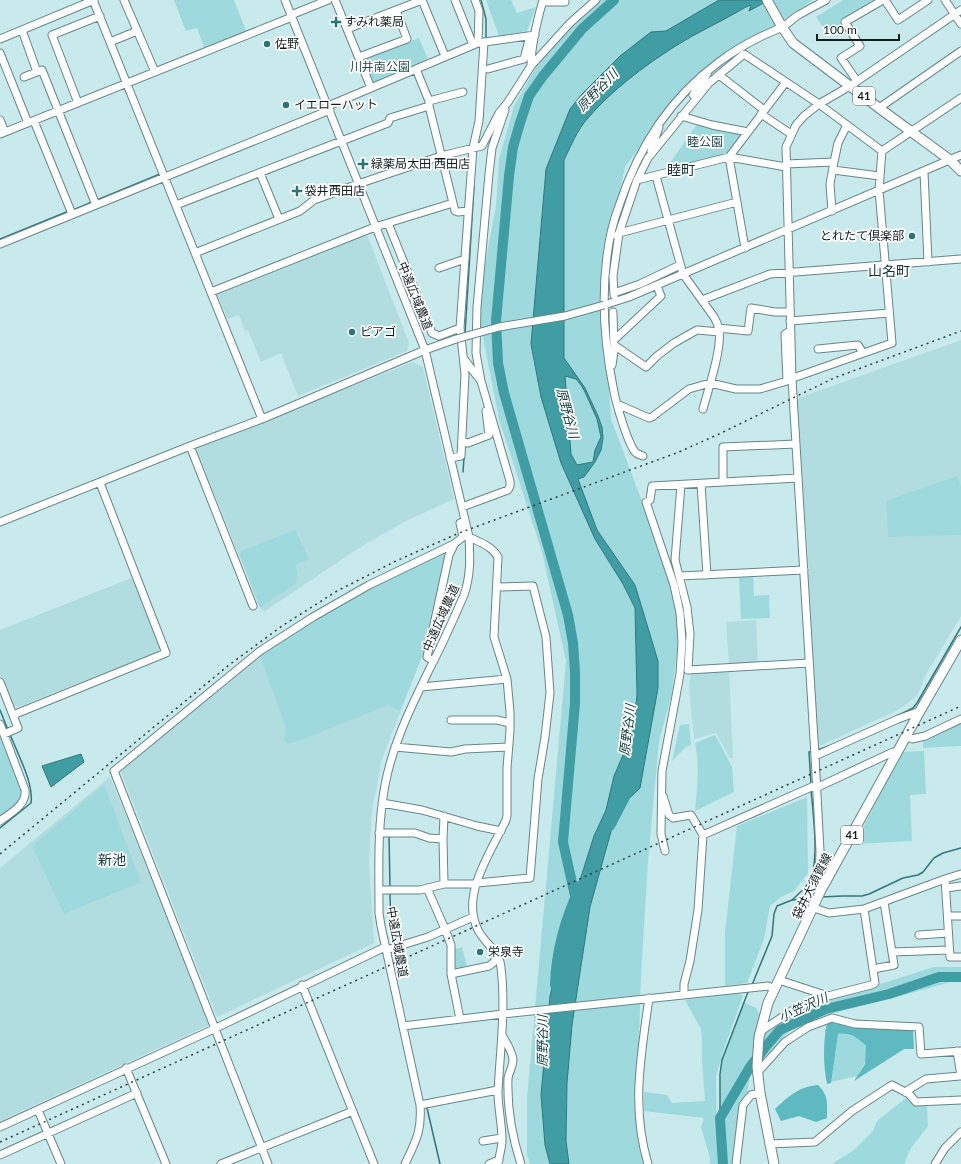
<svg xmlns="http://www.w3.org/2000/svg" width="961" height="1164" viewBox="0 0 961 1164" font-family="Lato,'Noto Sans JP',sans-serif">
  <rect width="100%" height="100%" fill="#c8eaed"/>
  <path fill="#b2dde0" d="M366 232 409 343 407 351 298 396 281 353 261 362 248 330 245 331 239 315 228 319 216 292Z
    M961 340V616L927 673 917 696 898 710 817 747 807 540 793 400Z
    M413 362 423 367 454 499 406 521 362 546 265 611 260 608 196 448Z
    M443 553 419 664 382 759 372 811 369 862 374 943 217 1017 120 770 272 645Z
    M134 577 163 650 18 707 12 705 0 674V630Z
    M756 620 758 664 729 665 726 622Z
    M729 671 733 758H730L716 733 694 739 689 688 691 673Z
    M110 777 210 1021 209 1025 0 1121V868Z"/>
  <path fill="#9ed9dd" d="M174 0H234L246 31 204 47 197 28 186 31Z
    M486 0H511L517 13 536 7 527 31 499 36Z
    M599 0H813L687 84 625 167 602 274 611 419 663 557 675 597 678 643 672 693 659 741 648 861 641 976 637 1106 638 1142 644 1164H530L527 1155V1098L566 661 542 552 499 419 477 307 496 206 499 159 514 106 535 69 566 31Z
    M843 0H883L827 33 816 17Z
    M419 38 428 59 373 84 363 59Z
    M697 124 742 134 728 154 666 169Z
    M957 476 961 486V535L888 537 886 501Z
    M295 530 309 559 295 565 297 572 296 583 260 608 239 552Z
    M449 551 425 649 400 711 388 705 298 741 287 744 284 738 287 730 261 659 257 653 399 571Z
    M753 576 754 596 769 595 770 618 741 619 739 577Z
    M961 723V746L923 748V740Z
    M689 724 691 745 686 747 672 761 680 725Z
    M0 730 25 799 0 819Z
    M715 735 732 767 734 792 695 811C697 788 700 766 695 743Z
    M924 751 926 794 910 795 912 841 855 844 901 752Z
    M104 785 141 882 64 914 32 846Z
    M807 797 808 873 794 891 781 897 770 906 764 939 747 983 725 986V933L737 826Z
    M462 947 467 966 455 970 452 950Z
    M934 967H961V980H958L908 994 822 1016 789 1031 750 1075 736 1164H725L723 1154 720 1096 722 1060 743 1002 756 1008 768 1029 808 1007Z
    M738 993 743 996 726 1043 716 1076 717 1131 719 1164H710V1158L701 1127 704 1118 644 1111V1092L667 1095 672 1103 705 1101 702 1060V1039L701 1029 685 1000Z
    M844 1033 857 1038 866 1046V1060L857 1076 831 1082 838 1034Z
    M906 1098 914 1106H927L928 1126 911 1148 904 1164H832L854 1150 873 1131 877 1121Z"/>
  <path fill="#5eb9c0" d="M833 1021 858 1028 913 1029 914 1049H904L854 1081 865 1064 866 1046C858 1038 849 1032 838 1034L831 1083 827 1084C823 1064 823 1043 827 1022Z
    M818 1085C829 1096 827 1103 827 1118L816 1122 799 1116 781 1121 775 1109C789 1096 798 1087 818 1085Z"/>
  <path fill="#409da4" stroke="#32777c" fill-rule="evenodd" d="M719 0H769L749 11 751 5 746 7C723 21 697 32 674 47 644 66 611 91 588 118 577 130 571 146 564 160V358L585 388 598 416 602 427 603 438 601 450 595 462 584 477 578 479 597 530 635 585 658 661V688L640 788 617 810 590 907 572 1025 567 1083 566 1141 569 1164H550L545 1145 541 1095 550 996 575 896 594 836 606 810 614 776 633 732 637 695 635 608 623 584 595 539 561 463 541 397 531 344 546 169 570 109 582 94 620 56 651 32 666 31ZM565 376 576 379 581 385 585 392 597 419 601 437 595 450 593 462 577 465 571 454Z
    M81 754 84 762 51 787 42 766Z"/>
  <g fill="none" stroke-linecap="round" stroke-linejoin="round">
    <path stroke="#32777c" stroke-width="1.5" d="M481 0 486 19V39
      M479 137 483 115
      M97 200 160 174
      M73 210 92 202
      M0 239 69 211
      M465 334 474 186
      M463 472 464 458
      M0 710 8 730
      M899 715 913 708 917 703 961 627
      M817 750 832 745
      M811 784 809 752 813 751
      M0 828 31 803C34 783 17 753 10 734
      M389 835 390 887
      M390 892 391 936 393 943
      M821 897 842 896H862L869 894 903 878 918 875 923 872 934 858 943 853 961 848
      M792 900C797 895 805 889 809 882 820 863 813 813 811 790
      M752 985 772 936 774 914 777 906 792 900 813 898
      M427 1108 440 1164
      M720 1118V1074L722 1060 748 992"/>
    <path stroke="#409da4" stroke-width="10" d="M610 826 625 797
      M575 896 563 842 575 703V672L573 643 568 615 504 393 498 363 496 321 509 176 513 147 520 123 529 96 543 76 582 29 614 0
      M555 985C556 951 566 916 581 885
      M723 1164 720 1118 750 1067 767 1045 780 1030 826 1009 889 994 939 977H961"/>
    <defs>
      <path id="minor" d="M93 0 262 419
        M124 0 155 72
        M285 0 425 350 469 537C470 557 471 575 464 595 454 618 444 641 432 664 413 703 393 742 385 785 377 828 379 870 379 913L381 926 420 1105C422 1131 416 1141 405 1164
        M335 0 347 29
        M422 0 445 56
        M455 0 473 45
        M475 0 479 11 478 43
        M885 0 898 20 928 0
        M945 0 961 24
        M543 2H565
        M291 15 328 0
        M22 30 37 72
        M0 39 94 0
        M110 42 137 31
        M0 53 28 123
        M359 57 407 39 396 10
        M531 66C531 45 537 21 543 0
        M416 69 429 101V106
        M488 69 524 59 530 36
        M719 75 764 110
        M24 77 42 70 96 205
        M857 81 841 58 860 46 845 22 883 0
        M371 88 347 29 422 0
        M693 95 707 74
        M429 101 463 92
        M78 103 52 35 100 16
        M328 106 478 43 535 35
        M879 108 961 51
        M761 114 791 134
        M681 116 712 125 748 132
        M0 120 5 132
        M34 121 72 214
        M0 134 292 17
        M651 151 659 127
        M882 151 961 98
        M786 164 834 162
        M833 170 880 176
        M924 172 928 262
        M260 173 279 219
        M656 176 683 274 714 317C716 321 719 326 719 331 722 349 708 390 703 409
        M637 180 729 157 786 167
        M176 205 388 123 390 118 429 106 453 203
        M832 211 830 184 834 162 838 143 847 125
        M388 223 432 333 439 336 460 328
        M617 236 619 233 737 202
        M0 244 330 110
        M745 248 729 157 786 82
        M195 253 300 211 314 200 358 184 441 156 482 146 499 113 508 102 531 66 570 23 596 0
        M439 268 465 259
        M211 292 375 227 453 203 455 211 458 212 468 211
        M614 293 640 284 680 265
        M614 295 613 276 619 233 637 180 648 158 709 83 744 54 819 104 882 151
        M702 300 770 274 961 259
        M604 305 629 297 961 155
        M790 321 889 313
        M718 328 748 331 751 308 775 312H790
        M614 340 661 296 657 286
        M614 345 646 367 657 356 674 343 697 330 720 332
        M818 349 858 345 863 353
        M464 359 481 381
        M612 365 614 352 613 312
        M796 377 892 343 879 190 882 151
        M617 404 649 418 652 417 689 389 710 383 736 389H760L787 381 785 334 790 331
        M462 442 468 443 489 435 486 411
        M190 446 253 606
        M643 456C640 455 637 454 635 452 627 441 617 406 614 392 605 348 601 301 607 256 609 239 613 222 619 206 638 148 670 98 719 62 731 53 744 45 758 38 766 34 774 31 782 27 788 24 792 19 797 16 807 10 817 5 826 0
        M450 458 461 456 465 374 460 328 469 202 473 148 479 121 484 42
        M723 482V447L796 444
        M701 484 707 575
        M681 485 675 560 687 607 690 634 688 670 809 663
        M462 507 508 490 510 486V481L481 381 476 353 477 307 489 174 492 148 505 110
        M0 522 190 446 262 419 425 350 456 339
        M469 537C479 542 492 546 498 557L494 637 507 679 510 712V731L507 768V816L506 820C491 852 460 895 478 930 485 944 500 951 501 968 506 1009 500 1051 498 1092 498 1108 502 1124 502 1140 502 1148 499 1156 498 1164
        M680 576 804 570
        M434 661 427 657 449 555 454 545
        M0 682 18 728 4 734
        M421 687 507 679
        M13 715 166 653 100 483
        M451 720H497L510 723
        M0 724 25 790C27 805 10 813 0 821
        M907 736 912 739 925 736 961 719
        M395 747 451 752 465 749 508 747
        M815 756 898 719 920 711
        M816 788 893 752 897 754
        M663 796 669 815 673 818 691 815 703 835
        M382 803 422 810 477 826 501 831
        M379 833H415L429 838 443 839
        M665 851 661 834 662 771 676 696 680 674 682 642 680 613 674 585 646 502 650 500 652 486 798 478
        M820 851 823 858 835 866
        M945 879 950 957H961
        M477 883 530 878 538 779 545 737 550 693 546 637 533 586 497 587
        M444 884 443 839 444 816
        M427 888 445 929 451 945V974L460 1019
        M946 888 961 886
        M379 890H420L444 884H476
        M821 890 819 881 820 851 815 756 792 379 786 147 796 125 804 116 819 104 850 86 961 10
        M814 908 829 913 864 909 945 879 961 874
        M948 916H961
        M919 935 948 933
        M386 950 428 937 473 917
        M892 952 949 950
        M873 969 894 965 884 902
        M451 974 489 966 493 963 498 955
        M779 980 828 996 871 985 875 983 864 909
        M302 985 374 1164
        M684 995V984L690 961 698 910 703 835 816 785
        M403 1026 503 1014 759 987 768 986 775 989
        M761 1031 793 1010 815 999 818 993
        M502 1035C505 1040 513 1054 513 1060 513 1066 509 1072 508 1078 507 1107 512 1137 521 1164
        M957 1051 961 1076
        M126 1068 166 1164
        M757 1073 785 1042 808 1027 832 1018 855 1024 919 1027 921 1054 961 1051
        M905 1092 926 1079 960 1076
        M420 1105 498 1090
        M38 1110 61 1164
        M0 1127 214 1029 385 947
        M483 1141 502 1138
        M769 1144 815 1142 852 1111 892 1085 909 1094 916 1102 961 1100
        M0 1155 137 1093
        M221 1164 353 1111
        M268 1164 114 771 260 651 313 617 369 585 454 544 463 537 460 523 465 521
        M489 1164 499 1160
        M648 1164C631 1108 641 1055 649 998
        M736 1164 743 1105 751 1095 760 1093
        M935 1164 945 1148 961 1132"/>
      <path id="major" d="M767 0 782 27 793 43 879 108 950 160 961 171
        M774 1164 760 1093 757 1066 759 1037 768 1003 821 890 920 711 961 640"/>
    </defs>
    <use href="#minor" stroke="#678689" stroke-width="9"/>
    <use href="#major" stroke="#678689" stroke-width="11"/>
    <use href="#minor" stroke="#fff" stroke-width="7"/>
    <use href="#major" stroke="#fff" stroke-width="9"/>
    <path stroke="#2d3e3f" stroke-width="1.5" stroke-dasharray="2 4" stroke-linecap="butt" d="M0 854 229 665 282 626 337 591 396 561 459 533 679 452 719 434 834 378 961 331
      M0 1142 961 706"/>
    <defs>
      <path id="minor-bridge" d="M456 339 499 327 565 316 604 305"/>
    </defs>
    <use href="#minor-bridge" stroke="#678689" stroke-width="9" stroke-linecap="butt"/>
    <use href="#minor-bridge" stroke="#fff" stroke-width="7"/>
  </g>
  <g fill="#2a747a" stroke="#fff" stroke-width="1.5">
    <path d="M334 16h4v4h4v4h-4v4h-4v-4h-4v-4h4z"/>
    <circle cx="267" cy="44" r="4"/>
    <circle cx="286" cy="105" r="4"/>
    <path d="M361 158h4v4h4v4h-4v4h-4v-4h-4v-4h4z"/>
    <path d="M295 185h4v4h4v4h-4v4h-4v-4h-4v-4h4z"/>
    <circle cx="912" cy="236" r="4"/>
    <circle cx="352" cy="332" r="4"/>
    <circle cx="480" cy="952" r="4"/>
  </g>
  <g text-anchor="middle" stroke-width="3.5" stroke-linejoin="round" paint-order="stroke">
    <g fill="#fff" stroke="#586162" stroke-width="1">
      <rect x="853" y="87" width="22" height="18" rx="3"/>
      <rect x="841" y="826" width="22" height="18" rx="3"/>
    </g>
    <g font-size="11" font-weight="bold" fill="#101d1e">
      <text x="864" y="100">41</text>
      <text x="852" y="839">41</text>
    </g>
    <g font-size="12" fill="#101d1e" stroke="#fff" text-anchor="start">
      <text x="344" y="26">すみれ薬局</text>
      <text x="275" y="48">佐野</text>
      <text x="294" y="109">イエローハット</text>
      <text x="371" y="168">緑薬局太田 西田店</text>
      <text x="305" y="195">袋井西田店</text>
      <text x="904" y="240" text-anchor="end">とれたて倶楽部</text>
      <text x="360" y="336">ピアゴ</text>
      <text x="488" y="956">栄泉寺</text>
    </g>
    <g font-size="12" fill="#265054" stroke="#fff">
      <text x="380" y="71">川井南公園</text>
      <text x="705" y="146">睦公園</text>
    </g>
    <g font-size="12" fill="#101d1e" stroke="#fff">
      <text transform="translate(415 296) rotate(68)" y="4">中遠広域農道</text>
      <text transform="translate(441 618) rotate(-66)" y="4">中遠広域農道</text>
      <text transform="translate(812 886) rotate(-63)" y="4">袋井大須賀線</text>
      <text transform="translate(397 942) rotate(80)" y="4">中遠広域農道</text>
    </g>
    <g font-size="13" font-style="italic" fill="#184346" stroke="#fff">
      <text transform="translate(597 90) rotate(-46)" y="5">原野谷川</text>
      <text transform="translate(568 413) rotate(75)" y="5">原野谷川</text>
      <text transform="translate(627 730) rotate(-83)" y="5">原野谷川</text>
      <text transform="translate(803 1007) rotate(-24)" y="5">小笠沢川</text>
      <text transform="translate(542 1041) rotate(-90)" y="5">原野谷川</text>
    </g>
    <g font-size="14" fill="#153335" stroke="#fff">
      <text x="681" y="175">睦町</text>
      <text x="889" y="276">山名町</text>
      <text x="112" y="865">新池</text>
    </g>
  </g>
  <path d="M817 34v6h82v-6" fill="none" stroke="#101d1e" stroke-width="2"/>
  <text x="823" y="34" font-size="12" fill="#101d1e" stroke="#ffffff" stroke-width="3" paint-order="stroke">100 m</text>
</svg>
